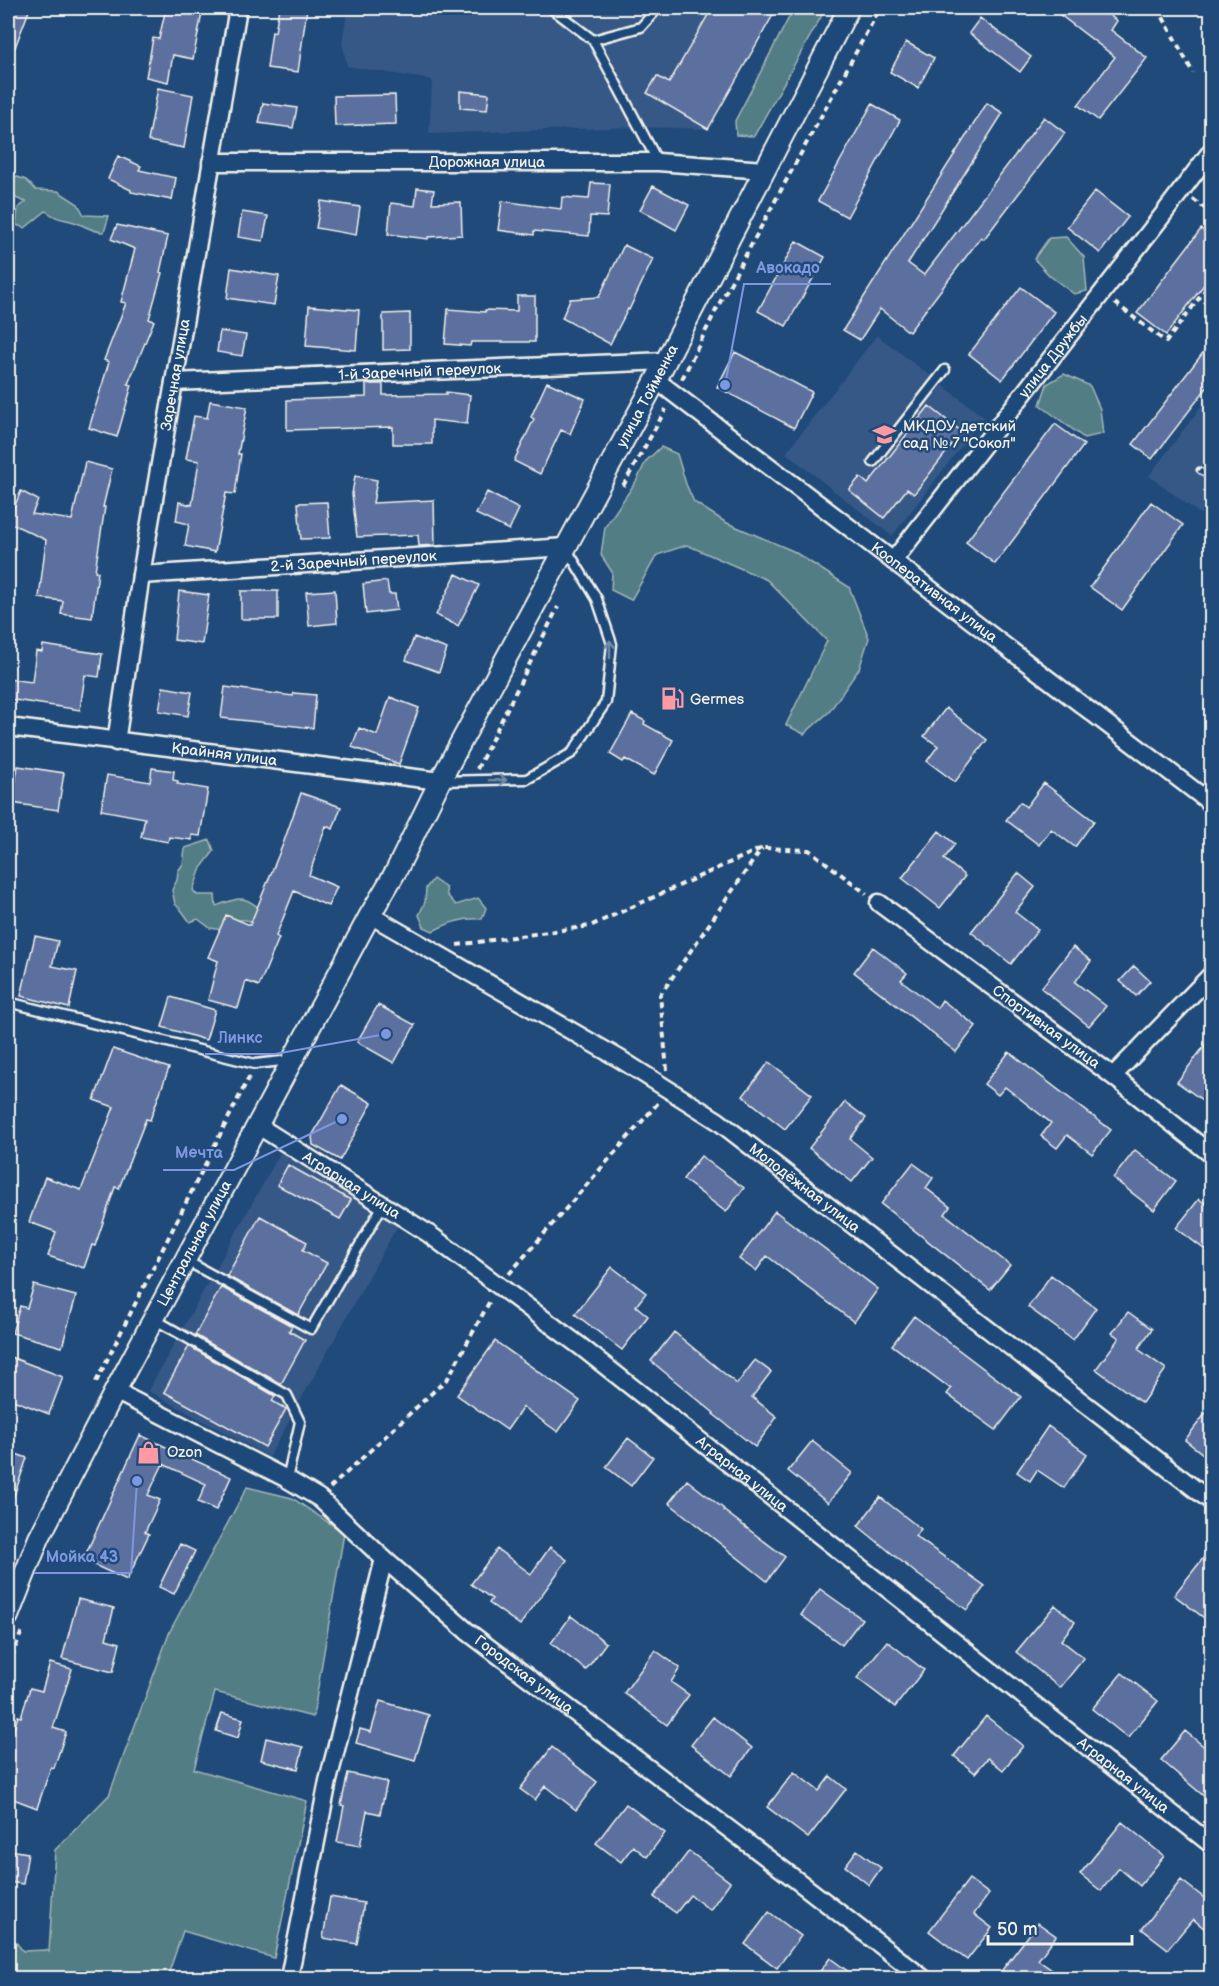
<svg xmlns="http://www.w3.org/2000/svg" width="1219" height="1986" viewBox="0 0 1219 1986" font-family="'Balsamiq Sans',sans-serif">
  <rect width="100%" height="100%" fill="#1f4a7a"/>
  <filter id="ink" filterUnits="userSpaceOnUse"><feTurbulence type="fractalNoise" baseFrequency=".0167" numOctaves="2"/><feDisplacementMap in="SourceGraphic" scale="12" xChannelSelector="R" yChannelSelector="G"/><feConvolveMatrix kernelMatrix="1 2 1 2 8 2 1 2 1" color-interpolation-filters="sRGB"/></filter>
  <g filter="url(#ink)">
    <path fill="#355887" d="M348 8H777L708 129 638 127 429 134 432 80 347 66 342 42Z
      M877 335 984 417 892 536 786 453Z
      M1211 393V522L1149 476Z
      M280 1153 398 1225 269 1457 148 1391Z"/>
    <path fill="#527d84" stroke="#a3b7b6" stroke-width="1.5" d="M794 8H826L754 136 736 135 735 121Z
      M9 174 26 180 36 190 58 191 78 204 84 215 109 216 104 232C93 232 87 227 77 223 63 218 59 221 46 211L25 228 16 225 18 208 26 202C10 197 3 193 9 174Z
      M1066 237 1084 257 1087 291 1074 294 1050 276 1034 259 1049 238Z
      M1064 374 1090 386 1100 409 1103 434 1084 438 1040 405 1047 384Z
      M661 447 677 454 686 484 694 502 725 522 793 551 849 587 869 638 859 669 829 712 804 734 786 725 827 641 767 580 687 545 657 555 631 600 611 590 612 572 601 555 605 527 637 480 646 461Z
      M210 840 214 851 201 868 193 890 197 895H215L216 906C243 896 244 895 267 915L259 925C243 917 237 918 223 930L210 928 198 919 190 922 182 911 175 904 172 890 177 880 178 871 183 864 185 848Z
      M433 879 446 888 447 895 456 905 478 898 486 908 482 919C463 918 450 922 433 931L424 927 419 915 425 902 426 888Z
      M247 1487 292 1498 344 1533 313 1717 215 1692 194 1769 307 1801 274 1958 183 1931 167 1978H48V1975L27 1972 26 1978H8V1938L15 1941 23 1951 46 1950 49 1952 55 1850 109 1795 170 1631Z"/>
    <path fill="#5c70a0" stroke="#f4f1e8" stroke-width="1.5" d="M8 8H30L9 63H8Z
      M166 8H203L193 59 173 55 168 82 146 77 153 38 159 39Z
      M279 8H307L298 72 267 68 272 31 275 32Z
      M712 8H777L708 129 647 93 657 76 669 83Z
      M1051 8H1100L1117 21 1111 30 1147 58 1098 120 1078 105 1115 57Z
      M980 18 1031 57 1020 72 969 33Z
      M906 42 934 58 918 88 890 72Z
      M158 88 193 95 184 148 148 141Z
      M460 91 489 94 487 110 460 108Z
      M395 95 396 124 335 126 334 96Z
      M263 103 297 108 293 128 259 123Z
      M987 103 1003 113 908 263 924 275 1044 117 1065 133 984 239 981 237 909 332 880 309 860 340 843 330Z
      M872 104 900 120 847 217 818 201Z
      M118 156 141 166 139 170 176 178 172 200 131 192V190L108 179Z
      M591 183 610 184 607 217 590 216 589 236 534 231V235L498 230 502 201 561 209 562 197 589 199Z
      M653 186 689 205 676 230 640 210Z
      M417 188 434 190 432 203 461 202 462 235 428 237V239L388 234 391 203 415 206Z
      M1095 191 1128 217 1100 253 1067 227Z
      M321 201 360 207 356 235 316 228Z
      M242 212 268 216 263 241 238 237Z
      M117 225 168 236 160 272 162 273 149 319 154 321 128 384 132 385 117 437 89 428 109 362 104 360 126 303 121 302 135 249 111 239Z
      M1201 229 1212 237V274L1166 335 1137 313Z
      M796 241 825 257 786 326 758 311Z
      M624 245 653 259 629 310 628 309 610 344 562 318 570 299 599 297Z
      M231 268 279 276 274 305 227 298Z
      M1021 287 1054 312 1002 380 969 354Z
      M517 296H535V342H471L470 346 445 344 448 309 485 312V310L517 311Z
      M309 306 359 310 356 350 306 346Z
      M410 313V349L383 350V314Z
      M220 331 246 335 242 356 217 352Z
      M1212 341V381L1152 459 1133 444Z
      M735 352 812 392 794 428 717 387Z
      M547 382 585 399 570 434 561 430 540 474 514 461 534 419 531 417Z
      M366 384H383V395L446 394V392L470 395 467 424 432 420V444H393V427L287 430V400L366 397Z
      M210 401 247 407 238 454H241L235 494 226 493 215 552 185 546 189 524 176 521 179 502 192 505 199 461 186 459 194 416 207 418Z
      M929 406 962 432 914 494 907 489 884 518 849 490 860 477 868 484Z
      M1055 424 1084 445 995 564 966 542Z
      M85 462 112 469 103 507H105L95 571 98 572 92 618 61 614 63 601 39 598 46 540 8 522 21 491 38 500 32 514 72 520Z
      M355 476 377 480 373 503 434 500 435 545 419 546 418 535 357 537 352 494Z
      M487 492 519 509 509 530 476 514Z
      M327 502 330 538 301 539 298 503Z
      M1151 502 1183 525 1122 610 1090 587Z
      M456 574 479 585 458 626 436 615Z
      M387 581 389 594H395L397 610 366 614 363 584Z
      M335 590 337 623 309 626 306 592Z
      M179 591 209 595 202 644 174 640Z
      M241 591H278V619H241Z
      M414 637 447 649 439 672 406 660Z
      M43 645 102 654 99 677 85 675 80 710 8 699V679L32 682 36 651 42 652Z
      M163 687 192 692 188 716 159 711Z
      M225 687 293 696 294 693 316 695 313 728 221 718Z
      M390 697 419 708 399 764 352 747 359 728 377 735Z
      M946 708 987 740 955 782 927 761 938 746 924 736Z
      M632 714 645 721 644 724 673 740 654 775 625 759 623 762 610 754Z
      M18 766 64 773 58 810 12 803Z
      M152 768 174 771 173 780 178 781 177 784 208 789 200 836 192 835V840L169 837 168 842 141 837 145 818 101 810 107 775 150 782Z
      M1044 783 1094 821 1075 847 1051 829 1039 845 1006 820 1020 802 1026 807Z
      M301 793 341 807 333 829 326 826 309 875 337 887 328 906 294 891 276 936 279 938 259 986 246 981 238 1008 208 1000 218 961 208 957 226 915 250 925 283 844Z
      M939 831 955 844 944 859 965 876 940 908 902 878Z
      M1018 873 1035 887 1015 912 1038 930 1011 964 971 932Z
      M35 936 58 941 52 966 77 971 69 1008 21 996Z
      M873 947 907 973 901 980 937 1008 942 1000 976 1026 956 1052 854 972Z
      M1073 947 1091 961 1075 982 1106 1006 1089 1026 1041 988Z
      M1134 966 1150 981 1136 996 1120 981Z
      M171 997 215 1010 206 1040 162 1027Z
      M378 1005 415 1025 394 1063 357 1042Z
      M1212 1036V1107L1177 1082Z
      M113 1049 169 1068 150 1120 146 1119 119 1188 115 1187 95 1246 92 1245 84 1268 48 1256 56 1232 29 1222 45 1177 81 1190 114 1107 94 1100Z
      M1009 1052 1111 1130 1092 1154 1067 1135 1057 1148 1041 1136 1051 1123 1005 1087 998 1095 984 1084Z
      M769 1062 812 1095 785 1129 743 1096Z
      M341 1085 372 1103 340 1160 313 1145 312 1136Z
      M845 1102 866 1118 850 1139 872 1157 852 1182 809 1148Z
      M1135 1150 1176 1181 1154 1210 1113 1178Z
      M701 1156 744 1188 726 1212 683 1179Z
      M913 1163 933 1178 926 1188 950 1207 945 1214 1010 1265 990 1290 881 1204Z
      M288 1165 351 1200 340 1219 277 1185Z
      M1199 1199 1212 1209V1255L1176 1228Z
      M775 1211 878 1289 854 1322 767 1256 756 1271 739 1259Z
      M260 1216 307 1242 303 1250 327 1263 298 1315 227 1276Z
      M612 1267 646 1293 636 1306 648 1316 622 1350 575 1314Z
      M1051 1275 1096 1308 1073 1340 1028 1307Z
      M34 1285 76 1296 62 1347 12 1333 20 1306 27 1308Z
      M221 1287 292 1326 289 1331 305 1340 281 1384 195 1335Z
      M1128 1312 1152 1329 1138 1349 1166 1369 1142 1403 1096 1369 1119 1338 1112 1333Z
      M914 1316 1021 1397 996 1430 947 1394 951 1389 892 1345Z
      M674 1332 737 1384 755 1360 771 1372 752 1397 777 1417 755 1447 713 1414 714 1413 651 1361Z
      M495 1341 580 1401 558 1432 523 1407 507 1430 457 1395Z
      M189 1346 275 1396 272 1401 286 1409 265 1447 164 1392Z
      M8 1356 63 1377 49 1414 8 1398Z
      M1212 1405V1461L1185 1440Z
      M1048 1426 1087 1454 1064 1488 1037 1470 1030 1481 1017 1472Z
      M140 1435 231 1477 216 1510 198 1502 206 1484 163 1464 148 1495 160 1500 145 1532 149 1534 127 1580 83 1560Z
      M628 1438 653 1457 631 1486 606 1467Z
      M812 1441 852 1473 828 1503 788 1471Z
      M8 1451 27 1458 10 1507H8Z
      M687 1480 724 1509 723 1510 785 1557 767 1581 669 1503Z
      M880 1497 921 1529 915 1536 985 1586 967 1610 917 1574 858 1526Z
      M180 1544 195 1551 174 1594 159 1587Z
      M550 1547 567 1560 520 1625 489 1603 492 1599 471 1584 497 1549 531 1574Z
      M1212 1547V1624L1174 1595Z
      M820 1589 862 1619 842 1645 801 1615Z
      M78 1599 114 1608 106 1639 120 1643 113 1672 62 1659Z
      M1055 1605 1075 1622 1061 1640 1084 1658 1060 1688 1016 1652Z
      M571 1616 606 1643 586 1670 551 1643Z
      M887 1641 924 1670 895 1707 857 1678Z
      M655 1650 680 1668 671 1682 689 1695 667 1725 624 1693Z
      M50 1663 72 1669 53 1728 66 1732 54 1768 51 1767 37 1808 8 1797V1747L18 1716 21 1717 30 1688 42 1691Z
      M1122 1673 1158 1701 1128 1738 1092 1709Z
      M380 1701 429 1715 415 1760 356 1743 360 1729 371 1732Z
      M222 1713 243 1719 238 1738 216 1731Z
      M986 1716 1023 1746 1003 1770 988 1758 975 1773 954 1756Z
      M713 1717 752 1748 731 1776 691 1745Z
      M1185 1731 1212 1753V1803L1161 1760Z
      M266 1738 303 1747 298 1769 261 1760Z
      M552 1747 597 1782 576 1810 545 1786 535 1800 520 1789Z
      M794 1772 819 1791 830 1776 846 1789 808 1838 767 1807Z
      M348 1773 387 1782 380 1814 367 1811 360 1846 337 1842 344 1806 341 1805Z
      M626 1804 665 1833 647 1857 633 1846 621 1862 596 1843Z
      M1122 1822 1164 1856 1140 1886 1119 1868 1101 1891 1080 1874Z
      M8 1850 28 1853 23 1884 8 1882Z
      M857 1850 881 1868 869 1885 845 1866Z
      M689 1851 730 1882 710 1910 690 1895 676 1913 654 1897Z
      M969 1879 989 1894 974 1914 992 1928 967 1960 929 1931Z
      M1181 1880 1212 1904V1935L1193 1919 1168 1949 1142 1929Z
      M330 1897 364 1903 357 1944 323 1938Z
      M769 1912 801 1936 777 1968 745 1944Z
      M1038 1923 1056 1936 1038 1960 1063 1978H996Z
      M830 1958 857 1978H815Z"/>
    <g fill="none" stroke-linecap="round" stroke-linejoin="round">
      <defs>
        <path id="service" d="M551 8 593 40 658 162
          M593 40 641 27 658 8
          M873 462 945 370
          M440 781 527 779 572 753 606 702 612 644 597 599 566 548
          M8 1002 255 1064 291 1060
          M185 1260 311 1329 383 1205
          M154 1319 287 1395 300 1422 287 1479"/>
        <g id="minor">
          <path id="s1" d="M211 162H658L764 170"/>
          <path id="s2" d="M656 380 1212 804"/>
          <path id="s3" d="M174 382 666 361"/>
          <path id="s4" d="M893 561 1162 216 1212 150"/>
          <path id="s5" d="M141 575 566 547"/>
          <path id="s6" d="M8 727 440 781"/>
          <path id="s7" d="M116 742 141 575 238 8"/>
          <path id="s8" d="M879 903 1113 1076 1212 1155"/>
          <path id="s9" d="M370 915 620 1059 718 1121 1212 1502"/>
          <path d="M1113 1076 1212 974"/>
          <path id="s10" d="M257 1125 429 1234 580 1346 1212 1845"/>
          <path id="s11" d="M115 1391 287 1479 319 1498 384 1559 468 1632 803 1885 923 1978"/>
          <path d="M289 1978 328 1781 384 1559"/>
        </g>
        <g id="tertiary">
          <path id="s12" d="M8 1616 39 1538 115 1391 370 915 396 871 440 781 656 380 849 8"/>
        </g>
      </defs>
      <use href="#service" stroke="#f4f1e8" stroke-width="13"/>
      <use href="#minor" stroke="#f4f1e8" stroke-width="21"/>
      <use href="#tertiary" stroke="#f4f1e8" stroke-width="24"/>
      <path stroke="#f4f1e8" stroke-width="4" stroke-dasharray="6 4.5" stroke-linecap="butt" d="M1158 8 1193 73
        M1193 199 1212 214
        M1115 303 1166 342 1212 281
        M682 379 718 306 880 8
        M623 486 666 409
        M477 769 558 607
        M457 945 590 926 762 848 809 850 867 894
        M667 1070 660 995 762 848
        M509 1274 658 1103
        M96 1382 250 1075
        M330 1488 448 1378 491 1299
        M8 1667 23 1628"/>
      <use href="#service" stroke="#1f4a7a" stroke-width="8"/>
      <use href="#minor" stroke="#1f4a7a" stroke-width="16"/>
      <use href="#tertiary" stroke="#1f4a7a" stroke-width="20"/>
      <defs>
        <path id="rail" d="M1199 470 1212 480"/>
      </defs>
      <use href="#rail" stroke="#f4f1e8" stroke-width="7"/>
      <use href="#rail" stroke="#1f4a7a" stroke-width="4.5" stroke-dasharray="14" stroke-linecap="butt"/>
    </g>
    <defs><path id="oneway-shaft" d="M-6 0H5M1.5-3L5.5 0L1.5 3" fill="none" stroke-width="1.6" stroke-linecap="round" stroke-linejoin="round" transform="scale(1.5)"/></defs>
    <g stroke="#748da6">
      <use href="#oneway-shaft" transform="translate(610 649) rotate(-90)"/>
      <use href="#oneway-shaft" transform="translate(498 780) rotate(-1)"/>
    </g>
  </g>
  <defs>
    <symbol id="school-bare" viewBox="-9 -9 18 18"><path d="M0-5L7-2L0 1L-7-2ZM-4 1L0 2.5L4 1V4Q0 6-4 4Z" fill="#ff9aa2" stroke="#1f4a7a" stroke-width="2.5" paint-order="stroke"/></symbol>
    <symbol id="fuel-bare" viewBox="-9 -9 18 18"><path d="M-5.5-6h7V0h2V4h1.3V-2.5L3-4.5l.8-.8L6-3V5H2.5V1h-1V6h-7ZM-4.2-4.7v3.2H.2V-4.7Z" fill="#ff9aa2" stroke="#1f4a7a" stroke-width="2.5" paint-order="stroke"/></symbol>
    <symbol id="shop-bare" viewBox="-9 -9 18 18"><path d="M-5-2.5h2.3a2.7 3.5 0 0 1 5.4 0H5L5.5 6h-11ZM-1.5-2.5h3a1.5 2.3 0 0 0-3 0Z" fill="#ff9aa2" stroke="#1f4a7a" stroke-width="2.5" paint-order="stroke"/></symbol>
  </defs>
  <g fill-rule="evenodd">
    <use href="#school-bare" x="868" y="418" width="33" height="33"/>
    <use href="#fuel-bare" x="656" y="682" width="33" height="33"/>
    <use href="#shop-bare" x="132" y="1436" width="33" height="33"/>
  </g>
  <g text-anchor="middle" stroke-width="5" stroke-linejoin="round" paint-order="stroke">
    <g font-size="15" fill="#f4f1e8" stroke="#1f4a7a">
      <text dy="5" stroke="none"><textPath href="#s1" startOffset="276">Дорожная улица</textPath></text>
      <text dy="5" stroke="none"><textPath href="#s4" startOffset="260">улица Дружбы</textPath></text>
      <text dy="5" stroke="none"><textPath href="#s3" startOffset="246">1-й Заречный переулок</textPath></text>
      <text dy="5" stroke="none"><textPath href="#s7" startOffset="372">Заречная улица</textPath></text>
      <text dy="5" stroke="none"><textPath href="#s12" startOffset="1378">улица Тойменка</textPath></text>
      <text dy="5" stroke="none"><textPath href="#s5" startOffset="213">2-й Заречный переулок</textPath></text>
      <text dy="5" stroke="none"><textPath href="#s2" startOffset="350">Кооперативная улица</textPath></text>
      <text dy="5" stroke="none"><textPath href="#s6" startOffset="218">Крайняя улица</textPath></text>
      <text dy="5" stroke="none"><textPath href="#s8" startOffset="208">Спортивная улица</textPath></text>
      <text dy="5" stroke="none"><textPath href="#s10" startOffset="112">Аграрная улица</textPath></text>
      <text dy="5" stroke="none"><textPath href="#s9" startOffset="514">Молодёжная улица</textPath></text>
      <text dy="5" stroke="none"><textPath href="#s12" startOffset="417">Центральная улица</textPath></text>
      <text dy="5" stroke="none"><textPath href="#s10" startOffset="598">Аграрная улица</textPath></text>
      <text dy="5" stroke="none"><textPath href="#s11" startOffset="501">Городская улица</textPath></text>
      <text dy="5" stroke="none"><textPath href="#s10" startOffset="1084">Аграрная улица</textPath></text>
    </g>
    <g font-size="15" fill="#f4f1e8" stroke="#1f4a7a" text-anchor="start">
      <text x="903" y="431">МКДОУ детский<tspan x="903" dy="17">сад № 7 "Сокол"</tspan></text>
      <text x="690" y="704">Germes</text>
      <text x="167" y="1457">Ozon</text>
    </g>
  </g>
  <path fill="none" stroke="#7e97df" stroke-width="2" d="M725 385L744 284H831M386 1034L275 1054H205M342 1119L234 1170H163M137 1481L131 1573H34"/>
  <g fill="#7e97df" stroke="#1f4a7a" stroke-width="2">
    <circle cx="725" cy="385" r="6"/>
    <circle cx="386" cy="1034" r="6"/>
    <circle cx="342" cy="1119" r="6"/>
    <circle cx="137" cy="1481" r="6"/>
  </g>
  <g font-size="16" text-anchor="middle" font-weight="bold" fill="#7e97df" stroke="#1f4a7a" stroke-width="5" stroke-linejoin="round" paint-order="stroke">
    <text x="788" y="273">Авокадо</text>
    <text x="240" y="1043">Линкс</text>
    <text x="199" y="1158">Мечта</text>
    <text x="82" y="1562">Мойка 43</text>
  </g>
  <rect width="1219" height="1986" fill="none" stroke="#1f4a7a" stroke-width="30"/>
  <rect x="15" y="15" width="1189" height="1956" fill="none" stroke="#f4f1e8" stroke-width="2" filter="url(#ink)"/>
  <path d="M988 1935v9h144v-9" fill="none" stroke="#f4f1e8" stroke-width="3"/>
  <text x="997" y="1935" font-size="18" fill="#f4f1e8" stroke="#1f4a7a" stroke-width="4.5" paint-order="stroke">50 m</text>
</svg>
